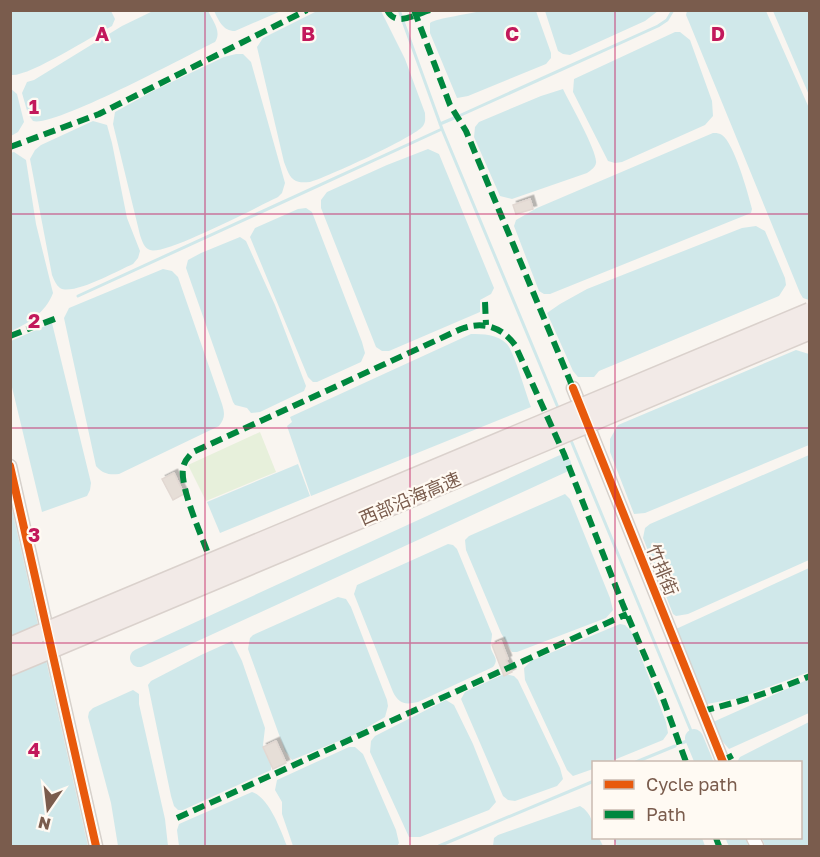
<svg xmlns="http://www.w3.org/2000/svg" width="820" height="857" viewBox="0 0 820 857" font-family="'Golos Text','Noto Sans SC',sans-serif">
  <defs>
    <filter id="shadow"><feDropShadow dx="3.5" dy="-3.5" stdDeviation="0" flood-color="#0004"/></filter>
  </defs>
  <rect width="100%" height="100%" fill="#f9f5f0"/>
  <path fill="#e7f0db" d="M260 432 276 472 206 501 188 465Z"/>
  <path fill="#d0e8ea" d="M11 10 111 11 115 19 112 26C92 36 29 77 11 75Z
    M155 10 208 11C213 21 222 32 215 42 188 55 53 128 33 121L28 114 22 93 27 82 34 80 122 26Z
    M484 10 536 11 551 53V58L546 64 468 96 457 98 430 33V23C436 18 472 14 484 10Z
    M214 11H281L235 31C223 31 219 21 214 11Z
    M317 11H381L405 59 425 113C425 118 426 122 423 126 415 137 325 178 310 182 306 182 300 183 296 181 289 178 287 169 284 162L257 47 263 38Z
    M545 11V10L658 11 645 21 570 55 563 54 558 51Z
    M687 11H766L809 108V300L803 298 800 293 689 22 686 15Z
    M773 11H809V95Z
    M675 32H680L690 40 712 101 713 116 705 125 622 162 615 163 608 161 573 92 574 79Z
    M236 54H243L251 62 285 183 282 193 278 197C259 206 164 256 150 250 144 248 142 241 140 235L113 124 115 112 153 91 224 57Z
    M10 88 17 94 24 122 18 132 11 136Z
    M563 89C569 102 598 152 596 163 595 168 591 170 587 173L512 199 500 196 474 137 475 127 479 122 541 96Z
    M93 121 107 125 112 143 127 218 140 251 138 258 133 264C119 270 73 296 60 288 56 285 54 280 52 275L30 159 35 150 41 145Z
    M713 133C717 133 718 133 722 135 734 143 748 193 752 209L751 213 550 294H544L539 291 514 226 516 220 537 208Z
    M428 149 439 154 494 288 491 294 480 300V312L389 351H382L376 347 321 208V200L327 192 387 165Z
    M14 152 26 160 36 224 53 293C46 312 28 324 11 331L10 153Z
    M306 208 312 212 362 342 365 353 361 362 317 382H313L308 377 250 237 255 228 298 209Z
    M756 226 765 231 785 278 786 285 779 296 599 371 594 377H578L573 371 547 313 560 304 587 289 742 228Z
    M240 237 246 241 275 305 306 386 304 391 260 412 251 413 247 408 235 405 233 402 186 268 188 260 201 253Z
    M163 269 172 271 178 277 222 404C225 414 225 418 219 426L119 474C109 475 103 474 96 466L64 318 69 308Z
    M52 323 91 483 90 490 87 496 42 512 11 383V341Z
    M471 334C483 334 497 334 507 344 514 352 526 394 531 407L311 496 287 426 292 422 290 417Z
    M796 350 809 354V445L645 513 634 514 610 452V439L618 425Z
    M809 455V560L688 614 676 616 673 614 643 538 645 528 650 524Z
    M298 464 310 496 220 533 207 502Z
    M565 494 570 499 610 598 613 610 606 618 517 652H512L501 633 466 550 465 540 469 536Z
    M11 505 88 846H11Z
    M448 544 453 545 457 549 492 634C492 639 490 644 491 649 494 657 499 659 493 667L418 702C405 705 399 704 393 692L354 594 357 585Z
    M809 568V672L739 698 707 704 676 629Z
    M338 597 346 599 351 607 387 700 388 706 385 717 356 734 292 760 285 751 248 649 250 638 253 635Z
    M620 624 625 625 631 631 666 722 668 733 663 740 609 762H594L593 769 573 776 567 770 525 680 524 668 531 661Z
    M232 641 242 661 265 728 263 745 271 761V770L183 810H178L174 806 171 796 148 685 151 681 201 655Z
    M504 674 514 676 518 680 560 768 563 779 557 786 515 801 508 800 503 796 461 699 465 692Z
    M809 679V713L729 749 717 735 713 722Z
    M133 690 139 694V704L165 819 168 846H118L111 803 88 717 89 712 93 708Z
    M446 700 454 705 473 744 496 802 489 810 420 837H409L370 752 371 741 375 736Z
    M809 722V846H765L762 838H800V762H737L740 757Z
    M349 747H355L363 754 396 830 399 843 397 846H293L282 814V802L275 790 277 780Z
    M252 792C269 797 281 831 287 846H179L177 830 179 824Z
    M580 806C592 813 594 825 594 838H599L603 846H493L494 838 498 835Z
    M613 838H702L705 846H617Z"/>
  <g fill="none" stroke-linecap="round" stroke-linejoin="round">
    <path stroke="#d0e8ea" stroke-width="3" d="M399 10 442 129 559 410
      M461 115 658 26 667 20 673 10
      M440 124 454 118
      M78 296 442 129
      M570 438 694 738 682 743
      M636 762 675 746
      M439 846 594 781"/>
    <path stroke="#d0e8ea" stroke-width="18" d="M139 658 562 464
      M694 738 704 762
      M735 838 739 846"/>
  </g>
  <path fill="#e6ded7" stroke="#e2d8d2" stroke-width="1.5" filter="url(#shadow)" d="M530 199 533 209 516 214 513 205Z
    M174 473 184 494 173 500 162 479Z
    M501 641 508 659 506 660 512 672 504 676 492 645Z
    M276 741 286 763 273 769 263 747Z"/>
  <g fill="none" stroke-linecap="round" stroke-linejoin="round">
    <defs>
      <path id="minor" d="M573 388 723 762
        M10 466 96 846
        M753 838 757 846"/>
      <path id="highway" d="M10 647 45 632
        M10 666 46 651"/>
    </defs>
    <use href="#minor" stroke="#d7d1cb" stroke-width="15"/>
    <use href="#highway" stroke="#dad1cc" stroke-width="21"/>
    <use href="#minor" stroke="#fefefd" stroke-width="12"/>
    <use href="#highway" stroke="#f2eae7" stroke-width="18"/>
    <defs>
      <path id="highway-bridge" d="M45 632 810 312
        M46 651 810 330"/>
    </defs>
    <use href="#highway-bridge" stroke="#dad1cc" stroke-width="21" stroke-linecap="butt"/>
    <use href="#highway-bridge" stroke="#f2eae7" stroke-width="18"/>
    <path stroke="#00873e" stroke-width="6" stroke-dasharray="12 6" stroke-linecap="butt" d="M387 10C396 28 415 14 430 10
      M414 10 450 105 466 131 573 388
      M10 147 99 114 307 10
      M485 302 486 325
      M10 336 57 318
      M207 551C200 532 180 487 183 468 184 462 188 457 193 452L461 329C482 321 501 326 515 345L564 454 623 605 662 696 686 762
      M702 711C740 702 774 691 810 676
      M722 761 737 753
      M177 818 627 614
      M716 838 719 846"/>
    <defs>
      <path id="cycleway" d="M573 388 723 762
        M10 466 96 846"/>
    </defs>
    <use href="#cycleway" stroke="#fffaf3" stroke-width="11"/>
    <use href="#cycleway" stroke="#e8590c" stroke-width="8"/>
  </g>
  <path fill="none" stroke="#c2185b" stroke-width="1.5" stroke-opacity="0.55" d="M205 10V846M410 10V846M615 10V762M10 214H810M10 428H810M10 643H810M615 838V846"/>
  <g text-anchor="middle" stroke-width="4.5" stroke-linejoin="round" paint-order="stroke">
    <g font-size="18" fill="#7a5c4d" stroke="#fffaf3">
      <text transform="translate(410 499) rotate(-23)" y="6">西部沿海高速</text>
      <text transform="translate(662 570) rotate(68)" y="6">竹排街</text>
    </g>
  </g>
  <g font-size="20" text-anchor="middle" font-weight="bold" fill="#c2185b" stroke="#fffaf3" stroke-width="4.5" stroke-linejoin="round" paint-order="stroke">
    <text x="102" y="41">A</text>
    <text x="308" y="41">B</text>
    <text x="512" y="41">C</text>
    <text x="718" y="41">D</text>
    <text x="34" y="114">1</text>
    <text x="34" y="328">2</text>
    <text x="34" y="542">3</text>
    <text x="34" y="757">4</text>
  </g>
  <rect width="820" height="857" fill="none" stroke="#7a5c4d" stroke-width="24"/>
  <rect x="592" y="761" width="210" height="78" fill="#fffaf3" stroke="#cabbb1" stroke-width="1.5"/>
  <rect x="604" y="780" width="30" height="9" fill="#e8590c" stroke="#cabbb1" stroke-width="1.5"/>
  <text x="646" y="791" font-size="18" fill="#7a5c4d">Cycle path</text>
  <rect x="604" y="810" width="30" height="9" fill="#00873e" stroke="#cabbb1" stroke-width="1.5"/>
  <text x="646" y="821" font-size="18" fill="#7a5c4d">Path</text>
  <g transform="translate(48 809) rotate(194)" stroke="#fffaf3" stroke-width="4.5" paint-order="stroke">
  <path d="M0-4.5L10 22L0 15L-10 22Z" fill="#7a5c4d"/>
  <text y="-9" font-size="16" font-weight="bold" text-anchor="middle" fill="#7a5c4d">N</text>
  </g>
</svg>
